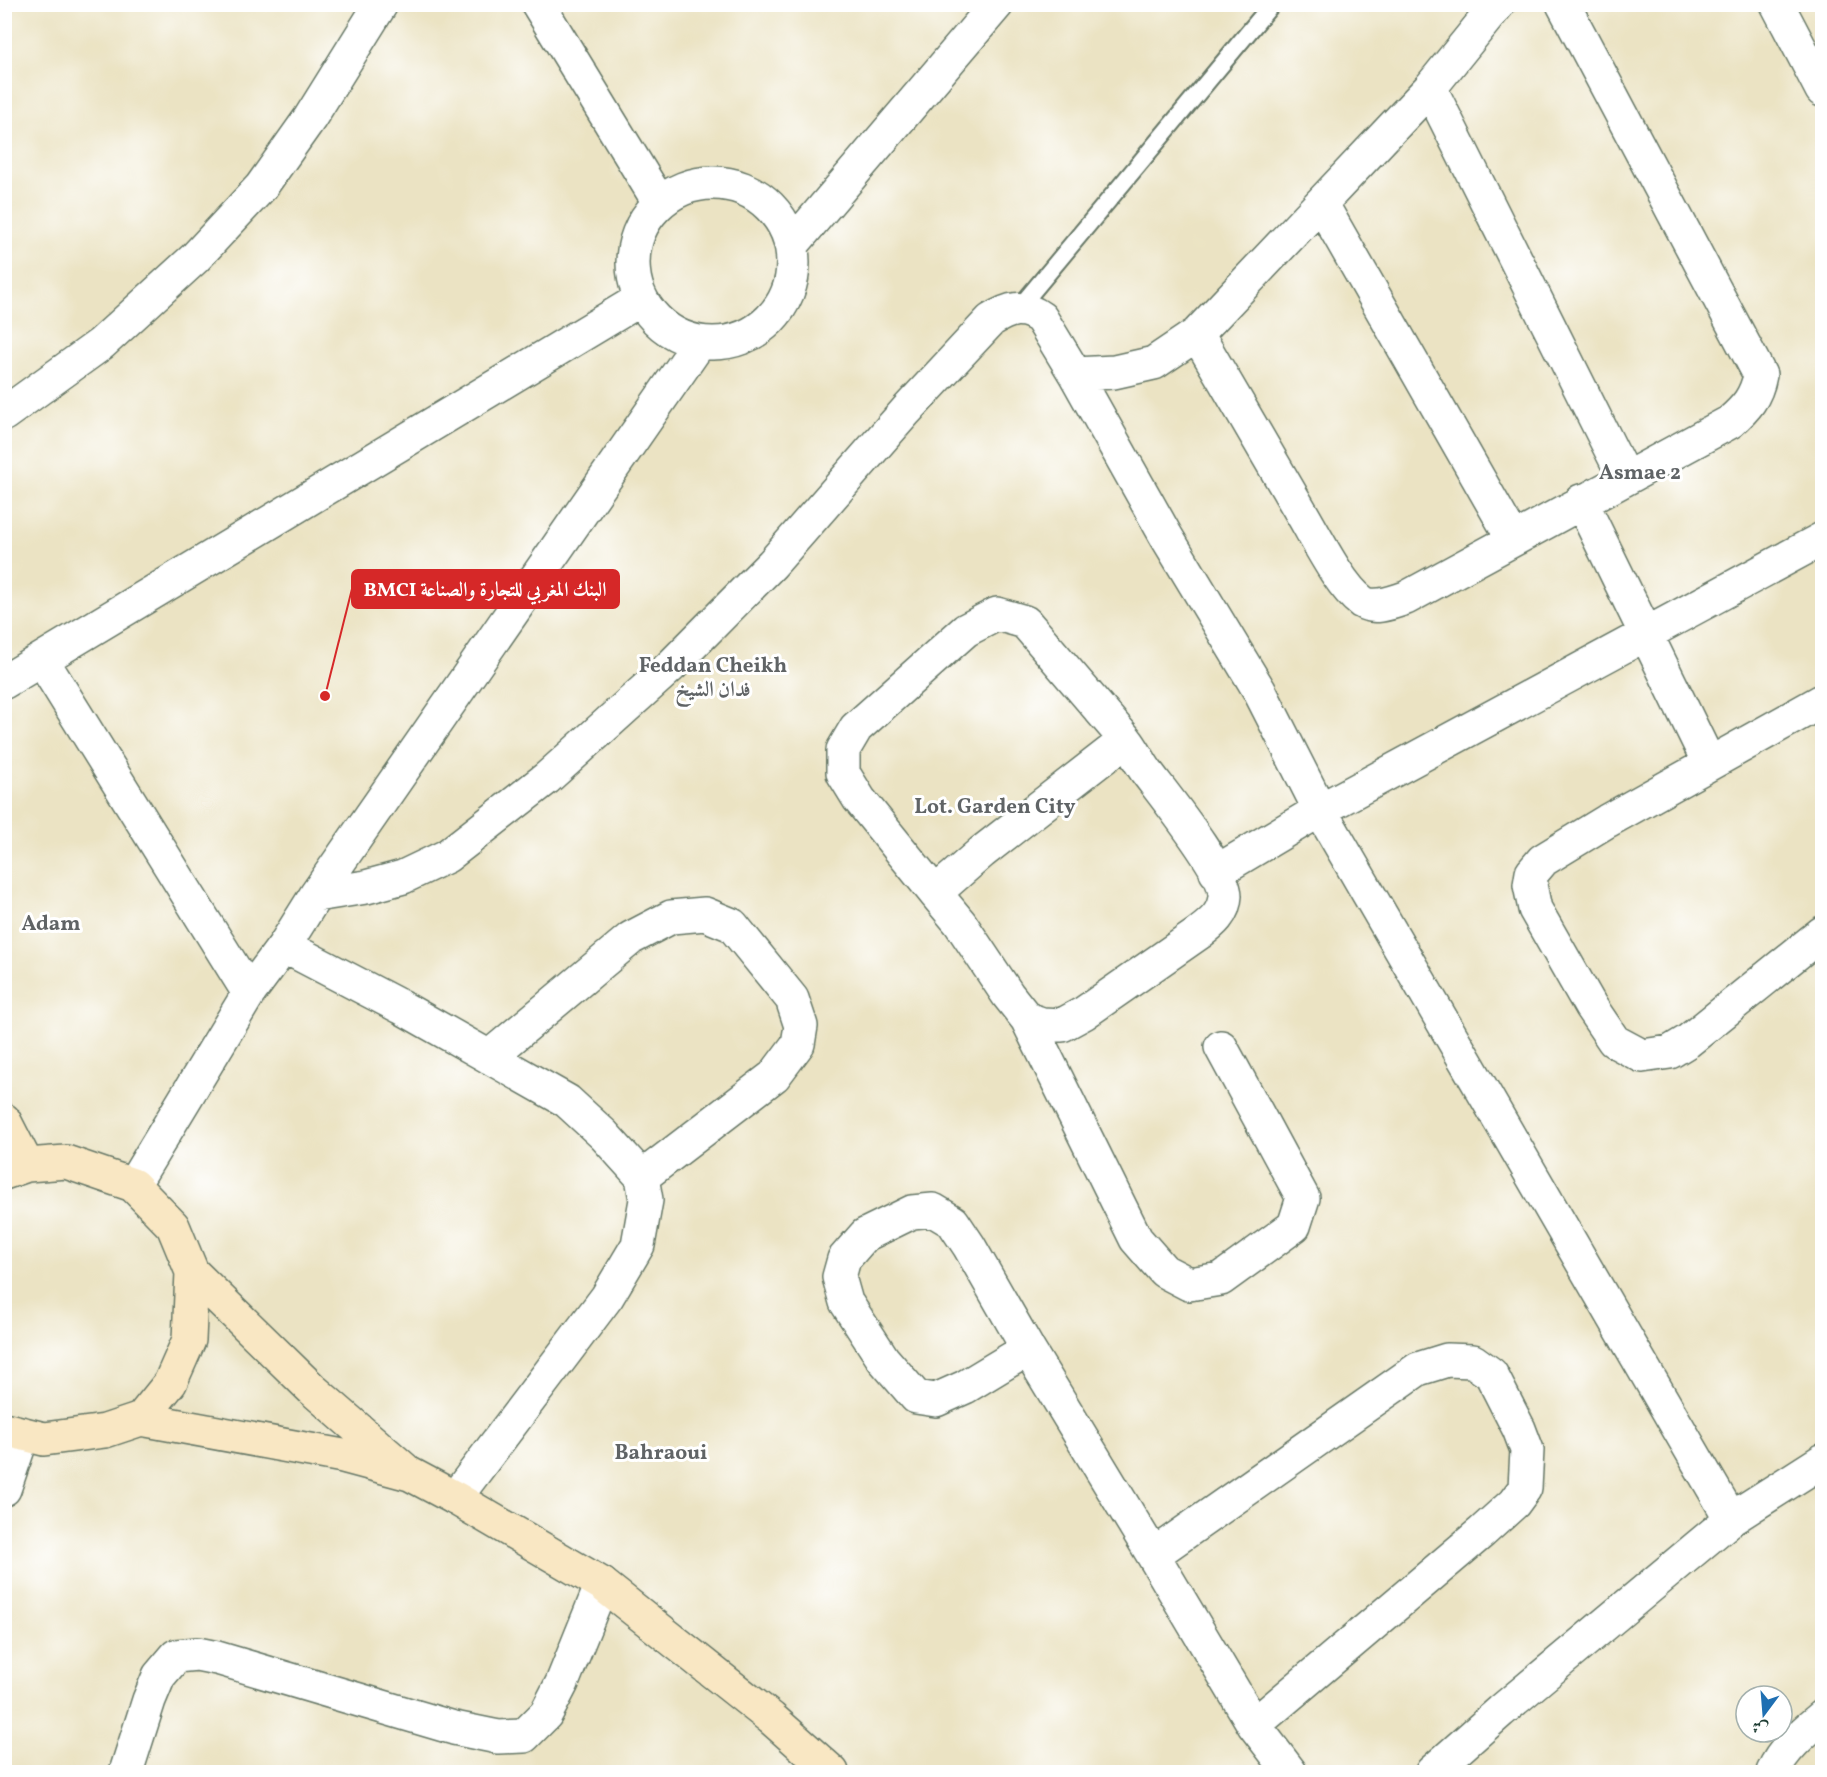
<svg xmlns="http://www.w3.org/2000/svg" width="1827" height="1777" viewBox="0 0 1827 1777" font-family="Vollkorn,Amiri,serif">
  <rect width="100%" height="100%" fill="#fff"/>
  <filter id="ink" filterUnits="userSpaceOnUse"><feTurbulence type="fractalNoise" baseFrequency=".0167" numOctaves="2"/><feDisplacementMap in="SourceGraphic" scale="12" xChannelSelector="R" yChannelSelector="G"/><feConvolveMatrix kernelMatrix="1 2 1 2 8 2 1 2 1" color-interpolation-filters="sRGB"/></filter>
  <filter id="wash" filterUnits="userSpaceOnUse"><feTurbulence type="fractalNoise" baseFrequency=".008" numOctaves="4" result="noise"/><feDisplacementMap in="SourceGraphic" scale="24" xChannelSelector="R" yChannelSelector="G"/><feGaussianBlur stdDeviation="1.35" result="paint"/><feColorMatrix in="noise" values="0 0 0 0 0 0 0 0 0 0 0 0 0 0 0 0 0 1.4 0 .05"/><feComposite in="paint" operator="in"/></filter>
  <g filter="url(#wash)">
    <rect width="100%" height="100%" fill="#ebe3c3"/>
  </g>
  <g filter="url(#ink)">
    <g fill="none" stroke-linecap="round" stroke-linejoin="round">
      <defs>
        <path id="lane" d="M1018 309 1272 4"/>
        <path id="street" d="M538 4 659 202
          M1777 4 1822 90
          M1430 88 1625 478
          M633 263a80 80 0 1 1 160 0a80 80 0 1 1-160 0Z
          M1321 203 1513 539
          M792 245 997 4
          M1197 334C1232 393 1266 452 1301 512 1316 537 1339 585 1362 602 1375 610 1393 602 1406 598L1730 422C1746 408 1756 397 1760 375L1563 4
          M1075 374 1114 372 1154 363 1197 334 1430 88 1498 4
          M4 414 101 344 195 258 261 187 310 118 381 4
          M1581 501 1709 763
          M42 660 249 993
          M4 682 641 299
          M1822 701 1607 821 1543 860 1532 873 1530 885 1535 909 1591 1007 1614 1041 1642 1056 1670 1052 1688 1041 1822 933
          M1216 872 1320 810 1822 539
          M935 893 859 799 843 773V750L856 728 966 630 997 614 1025 622 1126 740C1134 750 1139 761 1146 771 1163 794 1226 871 1225 896 1224 914 1212 923 1199 933L1084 1013 1062 1025 1042 1024 1027 1019 1008 995 960 923 935 893 982 852 1126 740
          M316 895 366 887 403 877 447 856 547 778 671 666 772 564 906 411 991 320C1009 309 1022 304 1041 318L1075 374 1166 536 1259 690 1320 810 1731 1519
          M284 946 401 1007 567 1101 604 1135 642 1177 646 1200 638 1245 607 1297 455 1498
          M1027 1019 1136 1239 1164 1271 1189 1284 1221 1279 1294 1226 1303 1198 1221 1047
          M489 1057 631 938 671 917 705 914 732 925 792 999 801 1026 798 1044 774 1076 642 1177
          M133 1185 249 993 284 946 316 895 700 342
          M1028 1349 965 1387 936 1400 916 1397 883 1359 846 1302 839 1277 844 1259 865 1235 912 1212 933 1210 953 1222 969 1246 1028 1349 1153 1555 1254 1725 1290 1772
          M4 1489 23 1434
          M1153 1555 1418 1369 1447 1360 1473 1361 1491 1374 1519 1429 1527 1450 1525 1488 1514 1503 1482 1532 1254 1725
          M126 1772 149 1700 159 1676 176 1656 197 1654 217 1658 454 1728 498 1737 524 1736 546 1714 562 1683 602 1584
          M1432 1772 1501 1711 1731 1519 1822 1461
          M1773 1772C1782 1750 1804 1732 1822 1717"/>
        <path id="secondary" d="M4 1120 27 1165
          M4 1173 27 1165 66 1162 133 1185 173 1226 192 1272 189 1340 170 1383 141 1419 105 1431 44 1439 4 1429
          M192 1272 312 1389 404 1469
          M141 1419 343 1456 410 1474 455 1498 602 1584 771 1718 832 1772"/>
      </defs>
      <use href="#lane" stroke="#676" stroke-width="20"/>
      <use href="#street" stroke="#676" stroke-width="36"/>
      <use href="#secondary" stroke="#676" stroke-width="36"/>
      <use href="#lane" stroke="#fff" stroke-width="16"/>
      <use href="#street" stroke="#fff" stroke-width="33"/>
      <use href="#secondary" stroke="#f9e7c3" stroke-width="33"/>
    </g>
  </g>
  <g text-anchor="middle" stroke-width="6" stroke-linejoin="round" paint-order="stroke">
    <g font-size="21" font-weight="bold" fill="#606466" stroke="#fff">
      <text x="1640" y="479">Asmae 2</text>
      <text x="713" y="672">Feddan Cheikh<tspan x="713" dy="24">فدان الشيخ</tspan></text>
      <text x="995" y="813">Lot. Garden City</text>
      <text x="51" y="930">Adam</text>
      <text x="661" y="1459">Bahraoui</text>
    </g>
  </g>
  <path fill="none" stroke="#d62828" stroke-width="2" d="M325 696L352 589"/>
  <circle fill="#d62828" stroke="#fff" stroke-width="2" cx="325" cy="696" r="6"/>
  <rect fill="#d62828" stroke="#d62828" stroke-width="2" x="352" y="570" width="267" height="38" rx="6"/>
  <g font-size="20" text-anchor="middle" font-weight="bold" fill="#fff">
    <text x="485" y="596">BMCI البنك المغربي للتجارة والصناعة</text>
  </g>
  <rect width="1827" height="1777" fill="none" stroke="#fff" stroke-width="24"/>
  <g transform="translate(1764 1714) rotate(196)"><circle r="28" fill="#ffffff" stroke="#a5b1ae" stroke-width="1.5"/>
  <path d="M0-4.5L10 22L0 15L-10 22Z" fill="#1f6fb2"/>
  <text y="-9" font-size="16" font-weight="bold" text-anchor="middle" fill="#1f3d34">ش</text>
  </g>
</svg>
